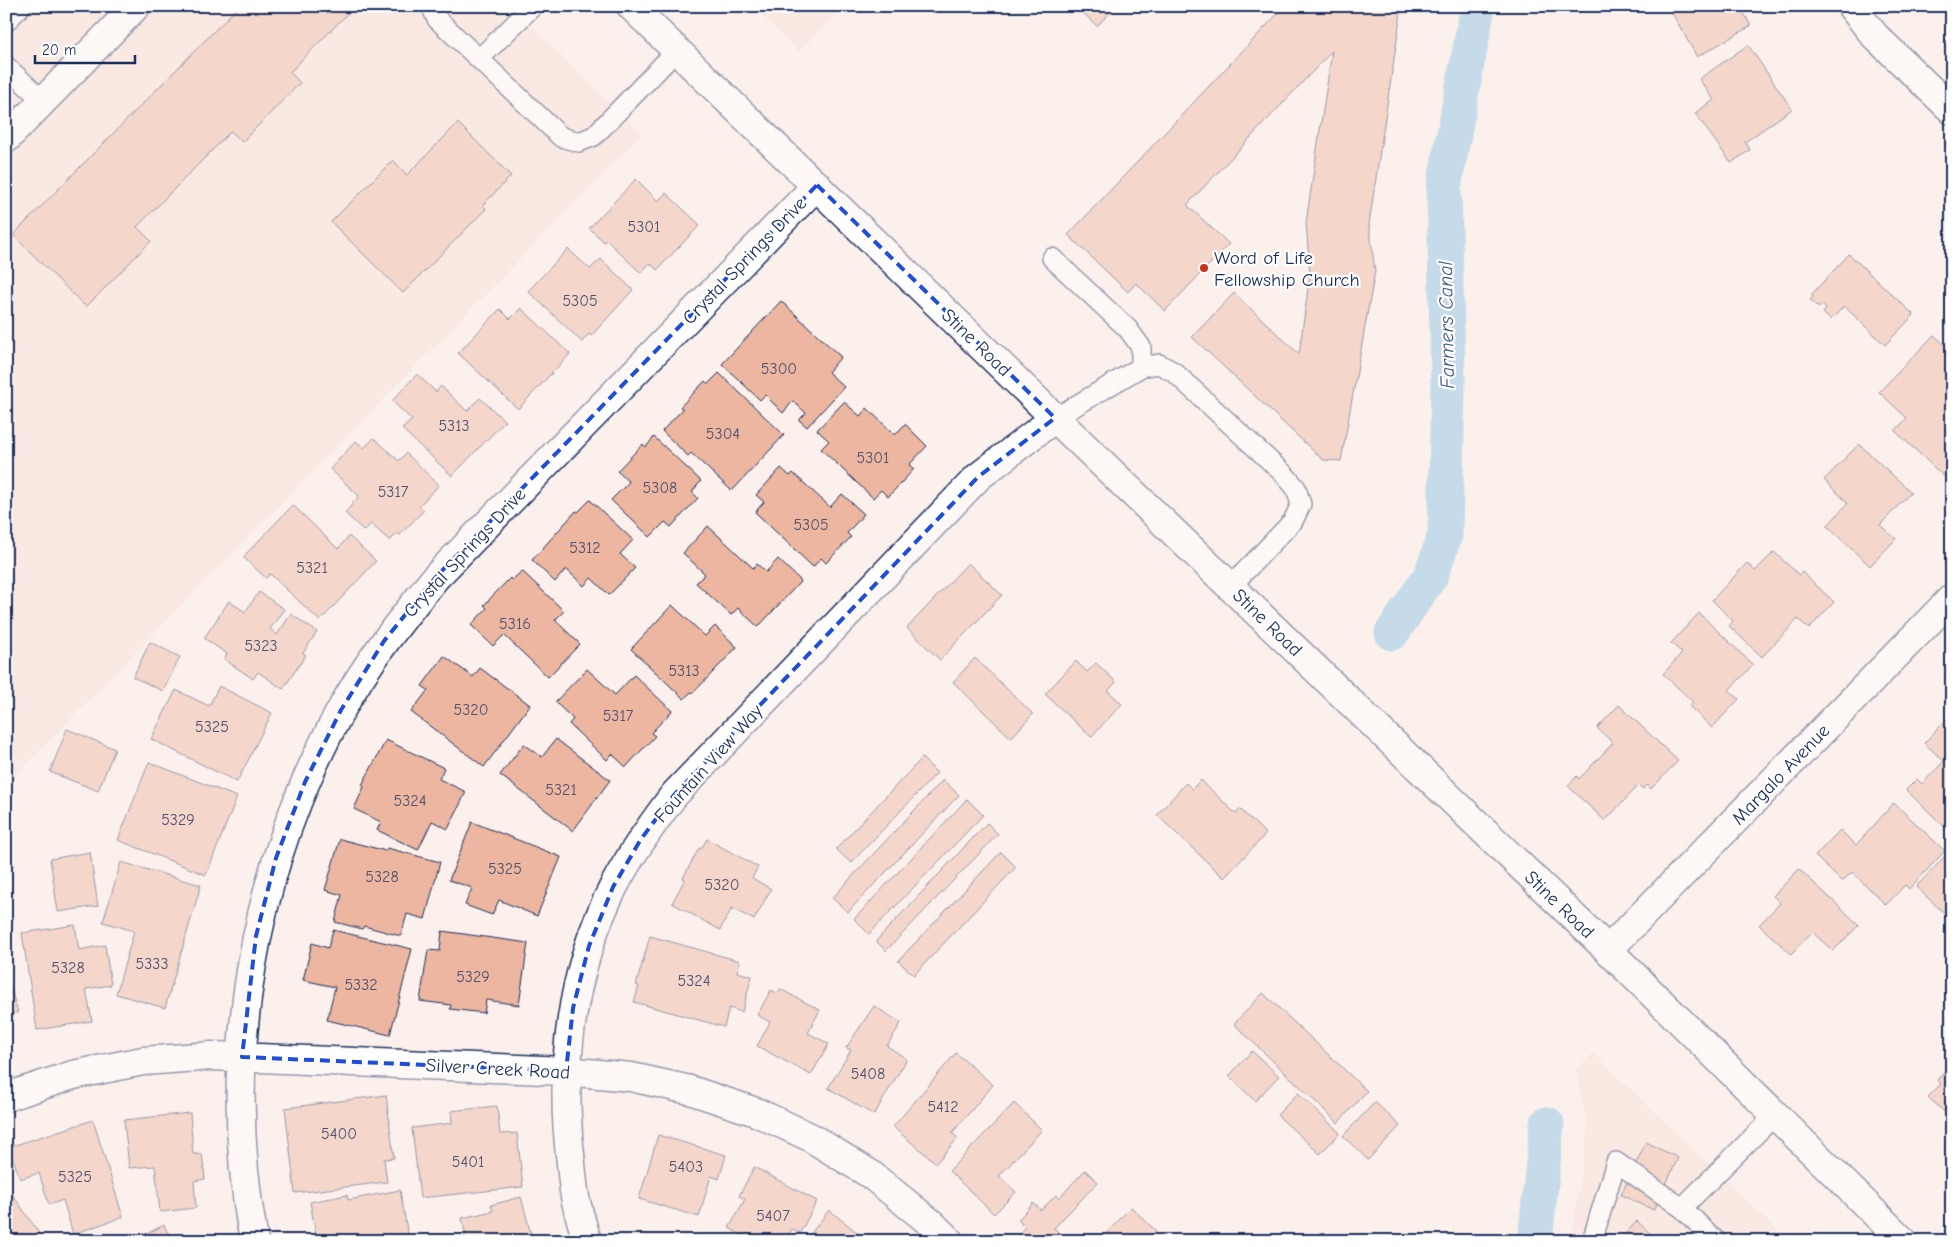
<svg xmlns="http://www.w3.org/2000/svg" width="1958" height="1247" viewBox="0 0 1958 1247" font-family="'Comic Neue',sans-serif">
  <rect width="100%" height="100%" fill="#fbf0ec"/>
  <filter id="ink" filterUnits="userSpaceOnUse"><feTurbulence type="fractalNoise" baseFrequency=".02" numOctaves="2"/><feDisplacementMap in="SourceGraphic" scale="10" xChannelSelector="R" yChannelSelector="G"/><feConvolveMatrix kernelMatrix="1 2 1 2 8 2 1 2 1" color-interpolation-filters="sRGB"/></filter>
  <g filter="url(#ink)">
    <path fill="#f6dfd5" d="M6 6H510L642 134 6 785Z
      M752 6H843L799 52Z
      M1593 1053 1788 1241H1571L1588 1127 1576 1070Z"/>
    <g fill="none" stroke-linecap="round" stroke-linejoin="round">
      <path stroke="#84c0e4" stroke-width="35" d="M1392 633 1431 575 1445 535 1448 383 1444 187 1478 6
        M1535 1241 1547 1124"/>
    </g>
    <path fill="#ecb6a0" stroke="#1b2f5e" d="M239 6H355L290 72 300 83 242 142 231 131 137 227 151 241 86 307 13 235Z
      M1076 6H1116L1097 26Z
      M1285 6H1402L1369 224 1375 271 1341 461 1323 460 1192 337 1234 293 1299 354 1310 274 1306 222 1332 51 1187 205 1229 244 1165 311 1136 283 1128 292 1068 235Z
      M1668 6H1740L1751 26 1697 57Z
      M1748 45 1792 109 1745 142 1750 150 1731 163 1695 113 1714 100 1699 79Z
      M458 123 511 176 483 205 486 209 403 293 331 222 393 160 407 175Z
      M636 179 658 201 666 193 700 225 657 270 650 263 641 273 606 240 604 242 589 228Z
      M568 249 590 269 601 259 633 290 591 336 589 334 582 342 528 291Z
      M1849 254 1914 315 1885 345 1844 306 1831 320 1823 313 1826 309 1822 305 1819 308 1810 300 1813 297 1811 295Z
      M781 301 841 357 828 372 844 387 807 427 799 420 806 413 793 401 783 413 765 395 760 400 722 364Z
      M521 308 570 354 518 409 458 353 500 309 510 319Z
      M1934 335 1952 351V484L1895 431 1907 418 1879 392Z
      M719 373 784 435 732 491 691 453 688 456 662 431 683 409 680 407 705 381 708 384Z
      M417 374 436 392 441 386 467 411 480 398 505 421 452 476 402 429 412 420 392 401Z
      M844 402 860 416 867 408 895 435 905 424 927 446 909 465 914 469 888 497 881 490 873 498 821 449 829 441 817 430Z
      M654 437 701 481 692 492 698 498 671 527 665 522 650 537 611 500 629 482 617 471 643 444 646 447Z
      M374 438 399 461 406 453 439 485 419 506 424 510 400 535 397 533 390 541 371 524 364 531 345 513 359 496 330 469 356 441 364 448Z
      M1859 444 1911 492 1880 525 1896 539 1870 566 1827 526 1848 503 1824 480Z
      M781 468 790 476 793 473 830 507 842 494 864 514 847 533 851 537 826 563 821 558 813 567 755 512 764 502 756 495Z
      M590 500 633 540 620 554 635 568 609 595 591 578 584 586 566 569 555 582 532 560 576 511 578 512Z
      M293 505 338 549 349 536 376 561 320 621 270 574 266 578 243 557Z
      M708 526 753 568 757 564 766 572 778 559 801 581 758 627 738 608 731 615 696 583 705 574 683 553Z
      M1774 552 1799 575 1802 572 1834 602 1809 629 1798 619 1762 657 1729 626 1733 621 1712 600 1747 563 1755 571Z
      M968 563 1002 595 940 660 907 628Z
      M522 571 564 611 555 620 580 644 548 677 504 635 493 646 471 625 487 608 484 605 510 578 512 580Z
      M259 592 284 609 270 629 277 635 291 614 317 632 303 653 306 655 283 689 258 672 253 679 224 659 227 654 204 638 229 601 245 612Z
      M672 605 705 636 715 626 737 647 693 693 691 692 684 699 631 649Z
      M1699 613 1753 665 1729 690 1739 699 1712 728 1689 706 1693 702 1663 674 1682 653 1671 643Z
      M150 642 180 657 163 691 133 677Z
      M444 656 473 677 480 668 530 705 484 767 411 712 428 690 422 686Z
      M975 658 1033 714 1011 738 953 682Z
      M1076 661 1087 672 1096 663 1116 682 1108 691 1122 704 1091 737 1045 694Z
      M587 669 615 695 634 675 672 711 651 733 655 736 626 767 612 754 607 760 569 724 573 719 555 702Z
      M219 686 272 713 237 782 151 739 176 690 209 706Z
      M1619 705 1678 761 1651 789 1647 785 1643 789 1639 785 1605 821 1568 786 1577 776 1579 779 1613 743 1597 728Z
      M1950 716 1952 717V834L1906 790 1917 779 1922 784 1944 761 1924 743Z
      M67 729 115 749 98 791 50 772Z
      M556 739 610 780 573 831 500 775 524 744 542 757Z
      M386 740 444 768 439 779 466 792 448 829 432 821 418 850 377 830 381 822 354 809 364 787 362 785Z
      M922 758 937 773 851 863 836 849Z
      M149 762 237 797 206 875 118 840Z
      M943 780 959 795 848 912 832 898Z
      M1201 780 1236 814 1240 809 1266 834 1224 878 1157 815 1186 783 1192 789Z
      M967 799 983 815 869 934 854 919Z
      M1894 803 1945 851 1909 889 1905 885 1886 905 1852 872 1842 882 1815 856 1840 830 1856 845Z
      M472 822 561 857 537 916 499 900 492 915 465 905 472 888 449 880Z
      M987 823 998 834 886 951 876 941Z
      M340 839 386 851 387 848 440 862 425 919 407 914 401 936 364 926 362 929 335 922 342 895 325 890Z
      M707 839 758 867 752 878 771 889 754 920 732 908 720 930 672 903 685 879 683 878 699 848 701 849Z
      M90 852 98 906 58 912 50 859Z
      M1001 852 1016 867 914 975 898 961Z
      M1947 854 1952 859V903L1943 912 1916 887Z
      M121 862 201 885 165 1008 116 994 134 931 103 922Z
      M1799 869 1859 925 1833 951 1812 932 1791 954 1759 925 1780 903 1773 896Z
      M75 925 79 950 105 945 111 985 86 989 92 1021 37 1030 22 933Z
      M333 930 412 949 390 1035 327 1020 335 987 303 980 312 943 328 948Z
      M442 931 528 943 519 1005 486 1000 484 1013 450 1009 451 1005 420 1001 428 950 440 951Z
      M650 936 740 961 737 972 752 976 742 1012 729 1008 724 1027 634 1002 639 986 636 985Z
      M6 973 18 1012 6 1016Z
      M780 989 820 1010 808 1033 829 1044 811 1075 757 1046 770 1022 757 1015 771 990 778 993Z
      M1263 993 1367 1091 1338 1123 1234 1024Z
      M874 1006 901 1023 887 1046 907 1059 874 1115 828 1088 851 1050 846 1048Z
      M1252 1051 1279 1076 1255 1101 1229 1076Z
      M956 1053 993 1085 952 1133 958 1138 936 1163 893 1127Z
      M1952 1064V1119L1928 1097 1941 1084 1937 1080Z
      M1298 1093 1340 1133 1320 1154 1277 1115Z
      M386 1095 394 1158 384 1159 387 1182 295 1193 285 1108Z
      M1375 1102 1400 1126 1368 1160 1343 1136Z
      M1014 1103 1042 1130 999 1176 1016 1192 994 1214 949 1171Z
      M497 1106 500 1134 517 1133 523 1187 420 1198 412 1128 452 1123 451 1111Z
      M190 1113 193 1154H202L205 1179 194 1181 196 1208 160 1212 155 1166 129 1168 124 1120Z
      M93 1120 123 1217 73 1234 63 1200 49 1205 39 1173 20 1179 9 1147Z
      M658 1135 726 1155 719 1179 711 1176 699 1217 639 1199Z
      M1646 1142 1678 1158 1654 1210 1621 1195Z
      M754 1167 817 1201 800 1233 792 1229 785 1241H742L745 1237 729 1228 745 1199 739 1196Z
      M1085 1170 1098 1182 1054 1228 1068 1241H1021L1016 1237 1025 1227 1018 1220 1033 1203 1041 1210 1056 1195 1059 1198Z
      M6 1185 39 1233 28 1241H6Z
      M400 1190 409 1241H317L310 1202 347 1195 348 1200Z
      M521 1197 533 1241H447L466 1236 462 1218 493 1211 491 1205Z
      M1131 1207 1156 1231 1146 1241H1099Z
      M829 1210 868 1241H805Z
      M1637 1221 1658 1241H1619Z
      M164 1225 172 1241H132Z"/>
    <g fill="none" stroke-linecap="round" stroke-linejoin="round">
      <defs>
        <path id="service" d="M431 6 437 19 561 137 579 142 594 136 677 50
          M6 22 21 6
          M479 59 533 6
          M6 66 43 101
          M1052 258 1128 329 1141 347V367
          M1055 418 1141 367 1159 364 1174 372 1284 474 1296 488 1301 504 1293 521 1231 586
          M1592 1241 1616 1162 1682 1208
          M1716 1241 1682 1208 1775 1115"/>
        <path id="minor" d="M1851 6 1875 36 1952 110
          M6 139 136 6
          M1608 950 1952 598
          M6 1097 73 1075 143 1061 212 1056 566 1071 631 1077 690 1090 756 1112 810 1137 870 1174 932 1224 949 1241
          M254 1241C220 1061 252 870 341 710 367 662 401 620 435 578L817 185
          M587 1241C583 1226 578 1212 575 1197 573 1186 572 1174 571 1163 559 1070 570 971 614 886 631 853 652 824 674 795L978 477 1055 418"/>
        <path id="secondary" d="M631 6 1055 418 1608 950 1903 1241"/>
      </defs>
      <use href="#service" stroke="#1b2f5e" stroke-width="22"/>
      <use href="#minor" stroke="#1b2f5e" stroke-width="31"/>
      <use href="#secondary" stroke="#1b2f5e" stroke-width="31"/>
      <use href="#service" stroke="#fff" stroke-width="19"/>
      <use href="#minor" stroke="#fff" stroke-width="28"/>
      <use href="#secondary" stroke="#fff" stroke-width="28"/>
    </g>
  </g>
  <path d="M0 0H1958V1247H0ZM817 185 1055 418 978 477 674 795 641 839 613 887 589 946 573 1008 566 1071 242 1057 256 936 276 858 305 782 341 710 384 641 435 578Z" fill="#fbf0ec" fill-opacity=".55" fill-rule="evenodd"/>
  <path fill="none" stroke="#1d4ed8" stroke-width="4" stroke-dasharray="10 6" stroke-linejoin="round" d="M817 185 1055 418 978 477 674 795 641 839 613 887 589 946 573 1008 566 1071 242 1057 256 936 276 858 305 782 341 710 384 641 435 578Z"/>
  <circle fill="#c8321e" stroke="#fff" stroke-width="2" cx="1204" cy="268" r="5"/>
  <g text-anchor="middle" stroke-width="4.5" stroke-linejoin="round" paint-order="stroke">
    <g font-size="16" fill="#4f516e">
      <text x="644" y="232">5301</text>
      <text x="580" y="306">5305</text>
      <text x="779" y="374">5300</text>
      <text x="454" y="431">5313</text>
      <text x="723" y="439">5304</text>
      <text x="873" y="463">5301</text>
      <text x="660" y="493">5308</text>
      <text x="393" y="497">5317</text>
      <text x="811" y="530">5305</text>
      <text x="585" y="553">5312</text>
      <text x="312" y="573">5321</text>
      <text x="515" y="629">5316</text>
      <text x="261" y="651">5323</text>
      <text x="684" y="676">5313</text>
      <text x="471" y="715">5320</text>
      <text x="618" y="721">5317</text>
      <text x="212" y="732">5325</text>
      <text x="561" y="795">5321</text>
      <text x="410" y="806">5324</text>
      <text x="178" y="825">5329</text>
      <text x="505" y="874">5325</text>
      <text x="382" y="882">5328</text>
      <text x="722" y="890">5320</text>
      <text x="152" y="969">5333</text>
      <text x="68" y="973">5328</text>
      <text x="473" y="982">5329</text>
      <text x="694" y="986">5324</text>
      <text x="361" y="990">5332</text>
      <text x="868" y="1079">5408</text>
      <text x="943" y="1112">5412</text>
      <text x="339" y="1139">5400</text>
      <text x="468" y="1167">5401</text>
      <text x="686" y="1172">5403</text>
      <text x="75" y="1182">5325</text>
      <text x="773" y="1221">5407</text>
    </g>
    <g font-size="19" fill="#1b2f5e" stroke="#fff" text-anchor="start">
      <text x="1214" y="264">Word of Life<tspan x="1214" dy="22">Fellowship Church</tspan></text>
    </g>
    <g font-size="19" fill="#1b2f5e" stroke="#fff">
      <text transform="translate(744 260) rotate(-46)" y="7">Crystal Springs Drive</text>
      <text transform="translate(977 342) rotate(44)" y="7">Stine Road</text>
      <text transform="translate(464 552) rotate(-47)" y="7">Crystal Springs Drive</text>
      <text transform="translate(1268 622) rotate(44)" y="7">Stine Road</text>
      <text transform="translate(708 763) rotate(-48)" y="7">Fountain View Way</text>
      <text transform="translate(1780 774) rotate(-46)" y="7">Margalo Avenue</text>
      <text transform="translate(1560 904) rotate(44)" y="7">Stine Road</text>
      <text transform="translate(498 1068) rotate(3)" y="7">Silver Creek Road</text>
    </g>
    <g font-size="20" font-style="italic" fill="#3a5a86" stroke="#fff">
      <text transform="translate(1446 325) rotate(-91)" y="7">Farmers Canal</text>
    </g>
  </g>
  <rect width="1958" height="1247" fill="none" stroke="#fff" stroke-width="25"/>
  <rect x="12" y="12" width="1933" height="1222" fill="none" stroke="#1b2f5e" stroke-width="2" filter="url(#ink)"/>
  <path d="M35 55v8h100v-8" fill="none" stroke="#1b2f5e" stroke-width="2.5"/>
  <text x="42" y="55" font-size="15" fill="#1b2f5e" stroke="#ffffff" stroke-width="4" paint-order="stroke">20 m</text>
</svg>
